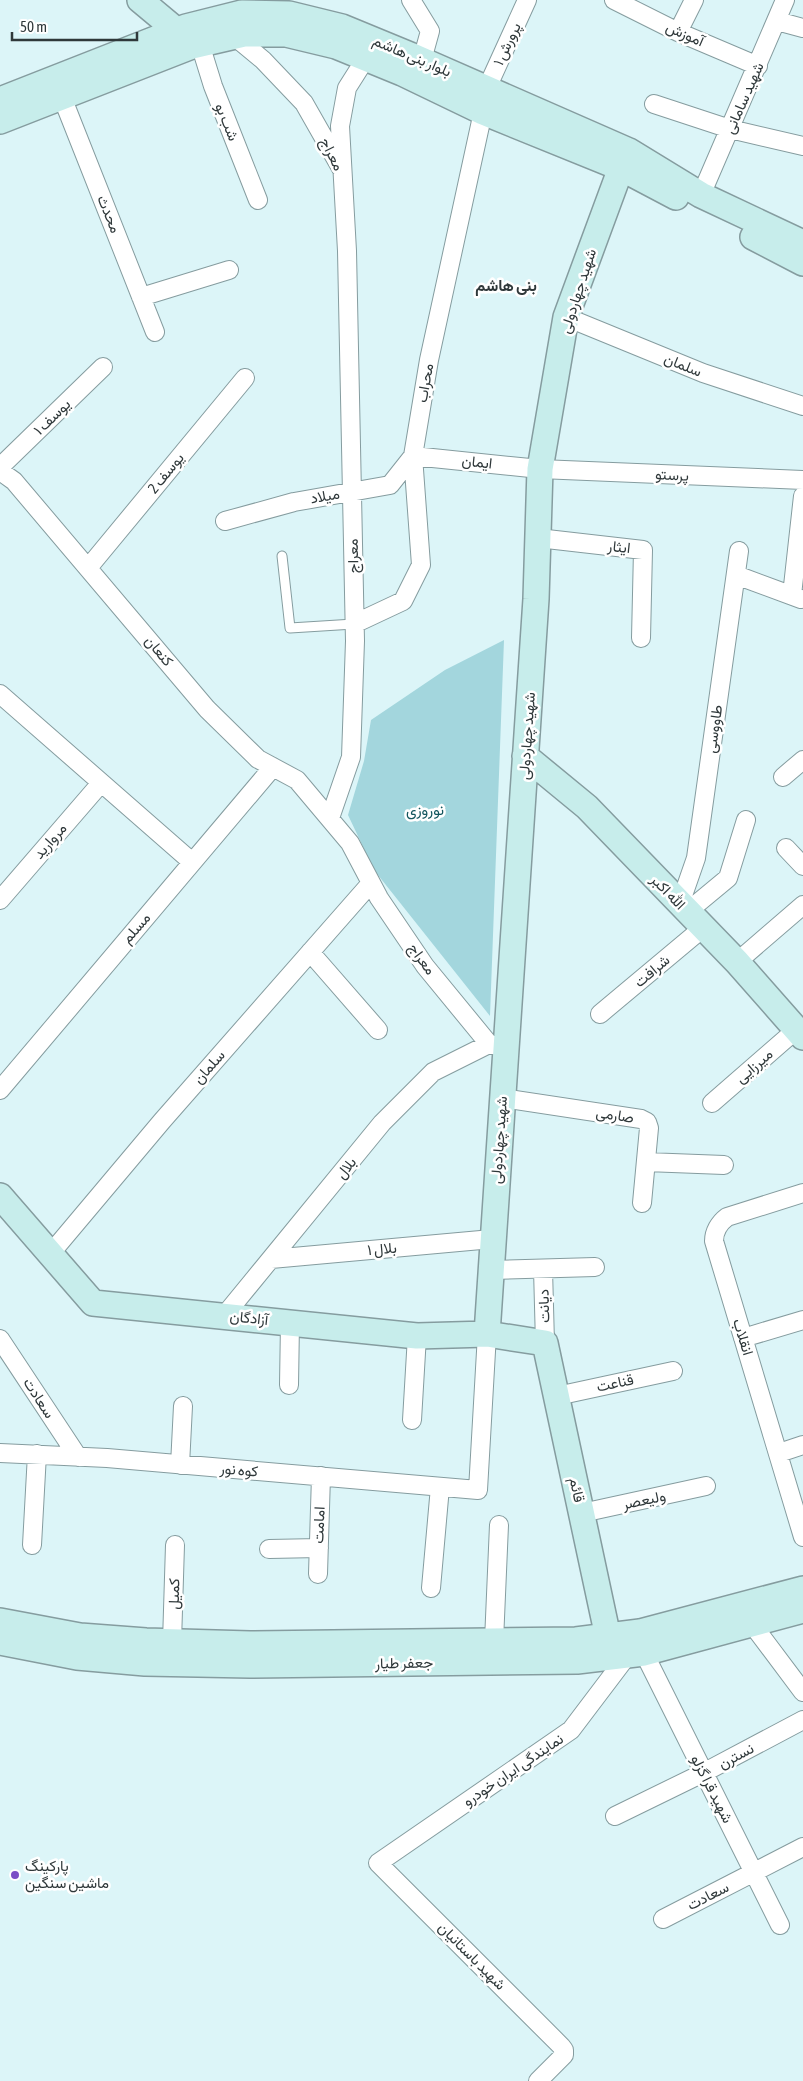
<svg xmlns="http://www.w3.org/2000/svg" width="803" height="2081" viewBox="0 0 803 2081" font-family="'Asap Condensed',Vazirmatn,sans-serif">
  <rect width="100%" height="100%" fill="#dcf5f8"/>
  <path fill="#a3d6dd" d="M504 640 490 1016 374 870 348 815 364 761 371 720 445 670Z"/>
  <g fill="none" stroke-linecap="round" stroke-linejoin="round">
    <defs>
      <path id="lane" d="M282 556 290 628 354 624"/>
      <path id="street" d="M411 0 430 31 422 60
        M614 0 678 32 758 66
        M777 21 803 28
        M678 32 694 0
        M234 36 263 60 304 103 341 168
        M200 44 213 86 258 200
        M487 88 527 0
        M62 97 155 332
        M654 104 730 129 803 146
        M701 195 785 0
        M141 297 229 270
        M566 317 703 373 803 406
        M0 467 103 367
        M0 471 14 481 207 709 258 759 297 780 350 843 379 898 425 966 489 1044 506 1048
        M225 521 294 502 390 485 413 456 540 469 803 480
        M538 538 643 550 641 638
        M88 568 245 378
        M736 575 801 599
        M792 595 803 496
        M354 624 403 601 421 565 413 456 429 360 483 112
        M0 694 192 862
        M783 777 803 760
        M330 818 351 757 355 641 347 251 340 126 347 88 366 58
        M786 848 803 866
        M0 900 101 783
        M680 904 696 858 739 551
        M687 912 728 878 746 820
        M310 952 378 1030
        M737 962 803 905
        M600 1014 704 927
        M0 1090 273 767
        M502 1098 641 1119 647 1122 649 1128 642 1203
        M712 1103 797 1029
        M646 1162 724 1165
        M803 1193 727 1217C719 1223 714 1232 714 1241L803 1537
        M51 1253 162 1121 371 883
        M271 1259 492 1239
        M543 1269 545 1343
        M491 1270 595 1267
        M224 1316 382 1123 433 1072 489 1044
        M743 1338 803 1320
        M0 1339 78 1457
        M289 1385 290 1323
        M557 1396 673 1371
        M412 1420 417 1336
        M0 1453 107 1458 478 1490 487 1334
        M779 1453 803 1445
        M180 1465 183 1406
        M582 1513 706 1486
        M32 1545 37 1454
        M269 1549 319 1548
        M318 1574 321 1476
        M431 1588 440 1487
        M752 1624 803 1692
        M494 1641 499 1525
        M172 1642 175 1545
        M644 1653 780 1925
        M615 1816 703 1773 803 1720
        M663 1919 803 1847
        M538 2081 564 2055V2050L561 2046 378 1863 571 1730 627 1656"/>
      <path id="secondary" d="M140 0 176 30
        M0 100 186 27 242 13 289 14 342 27 410 55 629 151 701 195 803 243
        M0 121 192 46 244 34H286L336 46 402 73 483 112 621 168 676 197
        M753 237 803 263
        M525 756 587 807 737 962 803 1037
        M0 1196 93 1303 417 1336 487 1334 545 1343 608 1637
        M487 1334 536 599 540 469 566 317 621 168 629 151
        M0 1621 80 1636 146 1641 250 1644 576 1640 640 1632 803 1589
        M0 1642 77 1657 145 1663 250 1665 577 1661 644 1653 803 1610"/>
    </defs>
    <use href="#lane" stroke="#859c9f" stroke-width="11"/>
    <use href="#street" stroke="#859c9f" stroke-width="20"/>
    <use href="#secondary" stroke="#859c9f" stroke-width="28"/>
    <use href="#lane" stroke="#fff" stroke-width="9"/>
    <use href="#street" stroke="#fff" stroke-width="18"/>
    <use href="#secondary" stroke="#c7edeb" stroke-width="25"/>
  </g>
  <circle fill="#7b4ec6" stroke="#fff" stroke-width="2" cx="15" cy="1875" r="5"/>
  <g text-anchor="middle" stroke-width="5" stroke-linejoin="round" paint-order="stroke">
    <g font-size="15" fill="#2f383a" stroke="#fff">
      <text transform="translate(685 34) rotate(24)" y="5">آموزش</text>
      <text transform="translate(507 44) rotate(-65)" y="5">پرورش ۱</text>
      <text transform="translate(412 56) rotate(23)" y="5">بلوار بنی هاشم</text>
      <text transform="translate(744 98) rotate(-66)" y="5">شهید سامانی</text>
      <text transform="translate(227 122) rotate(68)" y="5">شب بو</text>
      <text transform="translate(332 154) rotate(63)" y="5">معراج</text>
      <text transform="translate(109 214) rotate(68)" y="5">محدث</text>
      <text transform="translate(578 291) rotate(-72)" y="5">شهید چهاردولی</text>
      <text transform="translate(683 365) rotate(22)" y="5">سلمان</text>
      <text transform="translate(425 383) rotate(-80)" y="5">محراب</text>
      <text transform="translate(52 417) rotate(-44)" y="5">یوسف ۱</text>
      <text transform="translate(477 462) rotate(6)" y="5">ایمان</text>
      <text transform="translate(166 473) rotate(-51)" y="5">یوسف 2</text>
      <text transform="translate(672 475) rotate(3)" y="5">پرستو</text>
      <text transform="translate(325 496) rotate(-10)" y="5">میلاد</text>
      <text transform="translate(619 547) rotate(6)" y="5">ایثار</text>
      <text transform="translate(353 556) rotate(-91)" y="5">معراج</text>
      <text transform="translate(159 651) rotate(50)" y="5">کنعان</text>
      <text transform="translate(714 729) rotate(-82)" y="5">طاووسی</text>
      <text transform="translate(527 736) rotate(-86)" y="5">شهید چهاردولی</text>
      <text transform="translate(50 841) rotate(-49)" y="5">مروارید</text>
      <text transform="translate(668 892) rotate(46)" y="5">الله اکبر</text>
      <text transform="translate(136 928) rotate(-49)" y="5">مسلم</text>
      <text transform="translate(422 959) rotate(54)" y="5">معراج</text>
      <text transform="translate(652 971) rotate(-40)" y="5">شرافت</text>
      <text transform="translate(754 1066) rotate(-41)" y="5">میرزایی</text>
      <text transform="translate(209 1067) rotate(-49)" y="5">سلمان</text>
      <text transform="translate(615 1115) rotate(9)" y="5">صارمی</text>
      <text transform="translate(499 1140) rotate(-86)" y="5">شهید چهاردولی</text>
      <text transform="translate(346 1168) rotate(-51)" y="5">بلال</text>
      <text transform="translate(382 1249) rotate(-5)" y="5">بلال ۱</text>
      <text transform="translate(544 1306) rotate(-92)" y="5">دیانت</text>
      <text transform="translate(249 1318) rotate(6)" y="5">آزادگان</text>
      <text transform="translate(743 1337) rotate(73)" y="5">انقلاب</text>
      <text transform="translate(615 1383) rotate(-12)" y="5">قناعت</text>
      <text transform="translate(39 1398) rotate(57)" y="5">سعادت</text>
      <text transform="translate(239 1470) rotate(5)" y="5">کوه نور</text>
      <text transform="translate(577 1490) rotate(78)" y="5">قائم</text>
      <text transform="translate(644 1500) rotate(-12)" y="5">ولیعصر</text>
      <text transform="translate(319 1525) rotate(-88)" y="5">امامت</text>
      <text transform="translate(174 1594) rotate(-89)" y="5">کمیل</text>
      <text transform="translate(404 1663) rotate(-1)" y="5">جعفر طیار</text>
      <text transform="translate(736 1756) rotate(-28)" y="5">نسترن</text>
      <text transform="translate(513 1770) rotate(-34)" y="5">نمایندگی ایران خودرو</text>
      <text transform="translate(712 1789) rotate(63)" y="5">شهید قرا گزلو</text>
      <text transform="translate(708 1896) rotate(-27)" y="5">سعادت</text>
      <text transform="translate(472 1956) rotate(45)" y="5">شهید باستانیان</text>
    </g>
    <g font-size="15" fill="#13565e" stroke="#fff">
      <text x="425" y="815">نوروزی</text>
    </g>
    <g font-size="15" fill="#2f383a" stroke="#fff" text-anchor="start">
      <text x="25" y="1871">پارکینگ<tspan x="25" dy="17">ماشین سنگین</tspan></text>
    </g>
    <g font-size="16" font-weight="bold" fill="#2f383a" stroke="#fff">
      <text x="506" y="291">بنی هاشم</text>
    </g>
  </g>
  <path d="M12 32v8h125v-8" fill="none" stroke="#2f383a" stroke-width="2.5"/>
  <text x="20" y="32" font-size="15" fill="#2f383a" stroke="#ffffff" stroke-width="4" paint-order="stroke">50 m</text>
</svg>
